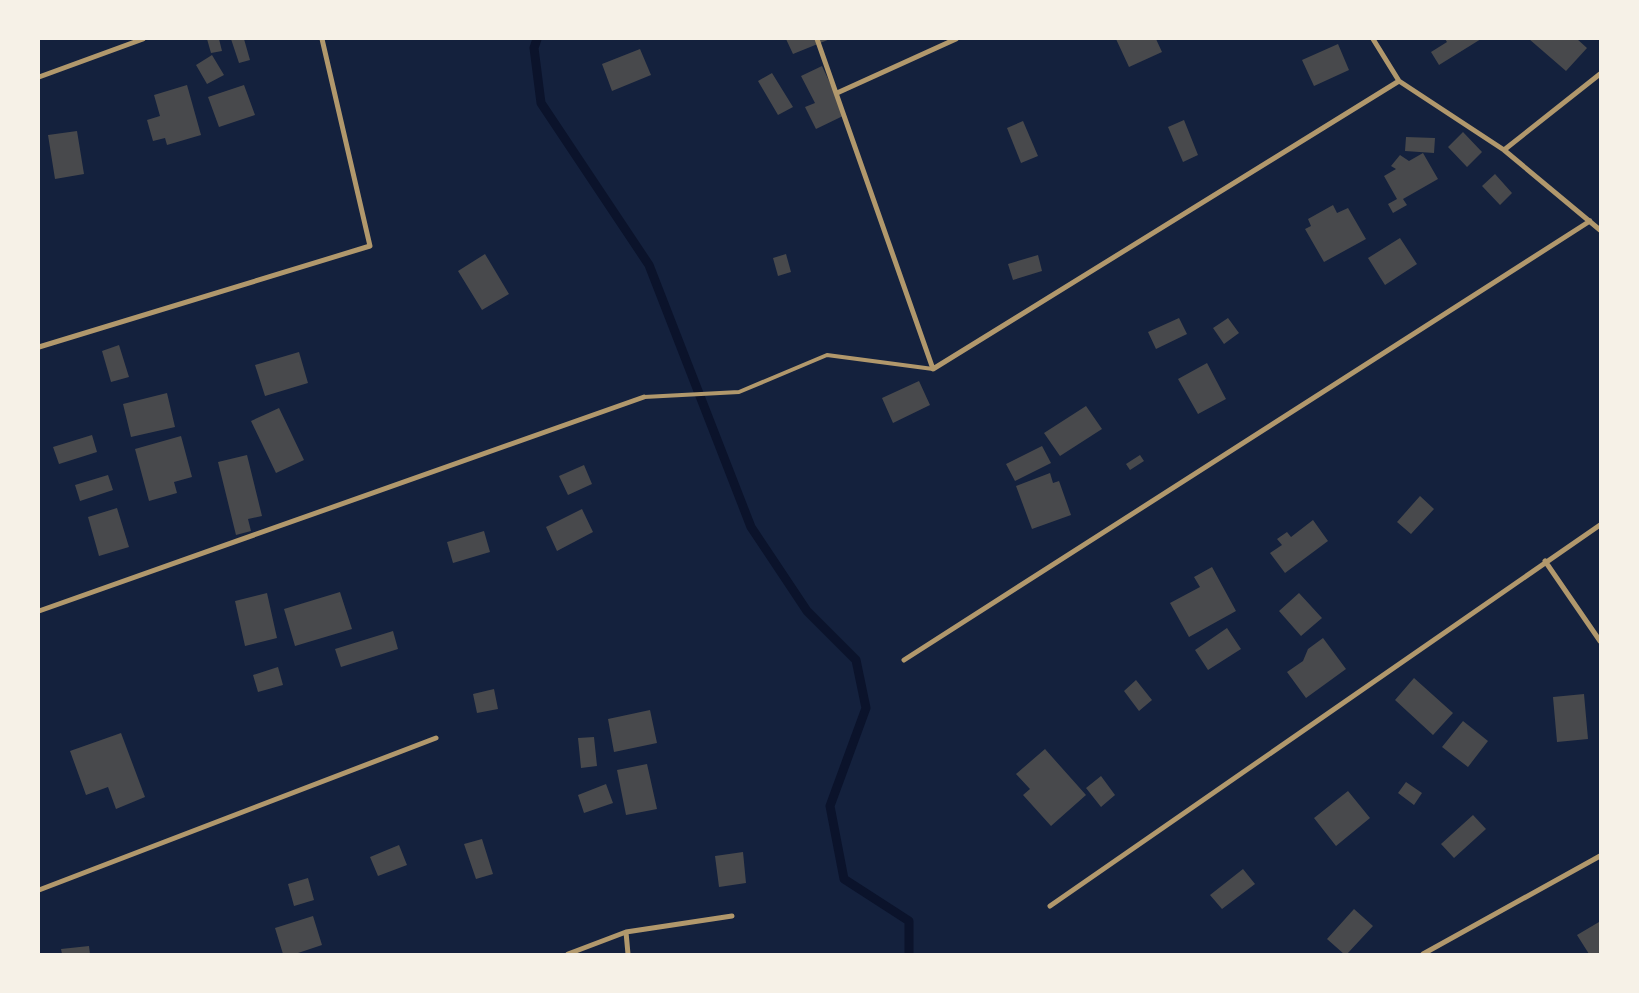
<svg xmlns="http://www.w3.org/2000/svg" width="1639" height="993" viewBox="0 0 1639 993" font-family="Ubuntu,sans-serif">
  <rect width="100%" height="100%" fill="#14213d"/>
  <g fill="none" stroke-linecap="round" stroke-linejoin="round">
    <path stroke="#0b132b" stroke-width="9" d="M537 39 534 48 541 103 649 265 751 527 807 611 856 660 866 708 830 806 844 879 909 921V954"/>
  </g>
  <path fill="#48494c" d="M207 39H219L222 51 211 53Z
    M231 39H244L250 60 239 63Z
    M786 39H830L793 54Z
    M1116 39H1156L1162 52 1129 67Z
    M1445 39H1481L1439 65 1431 52 1447 42Z
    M1529 39H1577L1587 48 1566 71Z
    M1338 44 1349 70 1314 86 1302 60Z
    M640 49 651 75 612 91 602 64Z
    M212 55 224 75 207 84 196 65Z
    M822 66 845 115 816 129 805 107 815 103 801 76Z
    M772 73 793 107 778 115 758 81Z
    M187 85 201 135 167 145 165 138 153 141 147 120 160 116 154 95Z
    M244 85 255 115 219 127 208 97Z
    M1184 120 1198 155 1183 162 1168 127Z
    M1023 121 1038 156 1021 163 1007 128Z
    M77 131 84 174 55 179 48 135Z
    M1463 132 1482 152 1467 167 1448 147Z
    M1406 137 1435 138 1434 153 1405 151Z
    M1423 153 1438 179 1403 199 1407 205 1393 213 1388 204 1397 199 1384 176 1396 169 1391 166 1400 155 1409 161Z
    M1495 174 1512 193 1500 205 1482 186Z
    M1333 205 1337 213 1348 208 1366 239 1324 262 1305 229 1311 226 1308 219Z
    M1400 238 1417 264 1385 285 1368 258Z
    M485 254 509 294 482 310 458 271Z
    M786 254 791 272 778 276 773 258Z
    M1038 255 1042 271 1013 280 1008 264Z
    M1179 318 1187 334 1156 349 1148 332Z
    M1228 318 1239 333 1224 344 1213 328Z
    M119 345 129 377 111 382 102 351Z
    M299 352 308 383 265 396 255 365Z
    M1207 363 1226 399 1198 414 1178 379Z
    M919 381 930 405 893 423 882 398Z
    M167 393 175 427 131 437 123 404Z
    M1086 406 1102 429 1060 456 1044 433Z
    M279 408 304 460 276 473 251 421Z
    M92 435 97 452 59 464 53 447Z
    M181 436 192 477 174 482 177 493 149 501 135 449Z
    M1042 446 1051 463 1015 481 1006 464Z
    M247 455 262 516 248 519 251 531 236 535 218 462Z
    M1140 455 1144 461 1130 470 1126 464Z
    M584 465 592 484 568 495 559 476Z
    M1050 473 1053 483 1059 481 1071 515 1032 529 1016 486Z
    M108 475 113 490 80 501 75 485Z
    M1420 496 1434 509 1411 534 1397 522Z
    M117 508 129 547 99 556 88 517Z
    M582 509 593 532 557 551 546 527Z
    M1313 520 1328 541 1285 573 1270 553 1282 545 1277 539 1287 532 1291 537Z
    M484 531 490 552 453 563 447 542Z
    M1212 567 1236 611 1189 637 1170 603 1200 587 1194 577Z
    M340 592 352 629 295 646 284 609Z
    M267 593 277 638 245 646 235 601Z
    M1299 593 1322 618 1301 636 1279 611Z
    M1227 628 1241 649 1208 670 1195 650Z
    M393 631 398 649 341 667 335 649Z
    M1323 638 1346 669 1306 698 1287 672 1303 661 1308 649Z
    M278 667 283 685 258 692 253 675Z
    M1414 678 1453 713 1433 735 1395 700Z
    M1136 680 1152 700 1139 711 1124 691Z
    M494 689 498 709 477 713 473 694Z
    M1584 694 1588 739 1557 742 1553 697Z
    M650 710 657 743 614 752 608 719Z
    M1463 721 1488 741 1468 767 1442 747Z
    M121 733 145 797 116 809 108 787 86 795 70 751Z
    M594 737 597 766 581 768 578 738Z
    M1045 749 1086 795 1051 826 1023 795 1030 789 1016 774Z
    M647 764 657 809 626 815 617 770Z
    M1101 776 1115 795 1101 807 1086 788Z
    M1406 782 1422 793 1414 805 1398 793Z
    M606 784 613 803 584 813 578 795Z
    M1348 791 1370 818 1336 846 1314 818Z
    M1473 815 1486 829 1454 858 1441 844Z
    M482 839 493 874 476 879 464 844Z
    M399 845 407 865 378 876 370 857Z
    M743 852 746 883 719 887 715 856Z
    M1243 869 1255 884 1222 909 1210 895Z
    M308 878 314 900 294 906 288 884Z
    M1354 909 1373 926 1347 954H1344L1327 939Z
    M313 916 322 945 295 954H283L275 928Z
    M1599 922 1600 954H1589L1577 935Z
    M89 946 90 954H62L61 949Z"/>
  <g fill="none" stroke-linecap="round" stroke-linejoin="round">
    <path stroke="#b1986c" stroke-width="4" d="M644 397 739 392 827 355 933 369"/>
    <path stroke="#b1986c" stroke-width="5" d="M817 39 933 369 1399 81
      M1373 39 1399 81 1504 150 1600 230
      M39 77 143 39
      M837 93 956 39
      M1504 150 1600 74
      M39 347 370 246 322 39
      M1545 561 1600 641
      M39 611 644 397
      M904 660 1590 221
      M39 890 436 738
      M1050 906 1600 525
      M626 932 628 954
      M568 954 626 932 732 916
      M1423 954 1600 856"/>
  </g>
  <rect width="1639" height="993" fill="none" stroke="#f6f1e7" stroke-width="80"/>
</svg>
